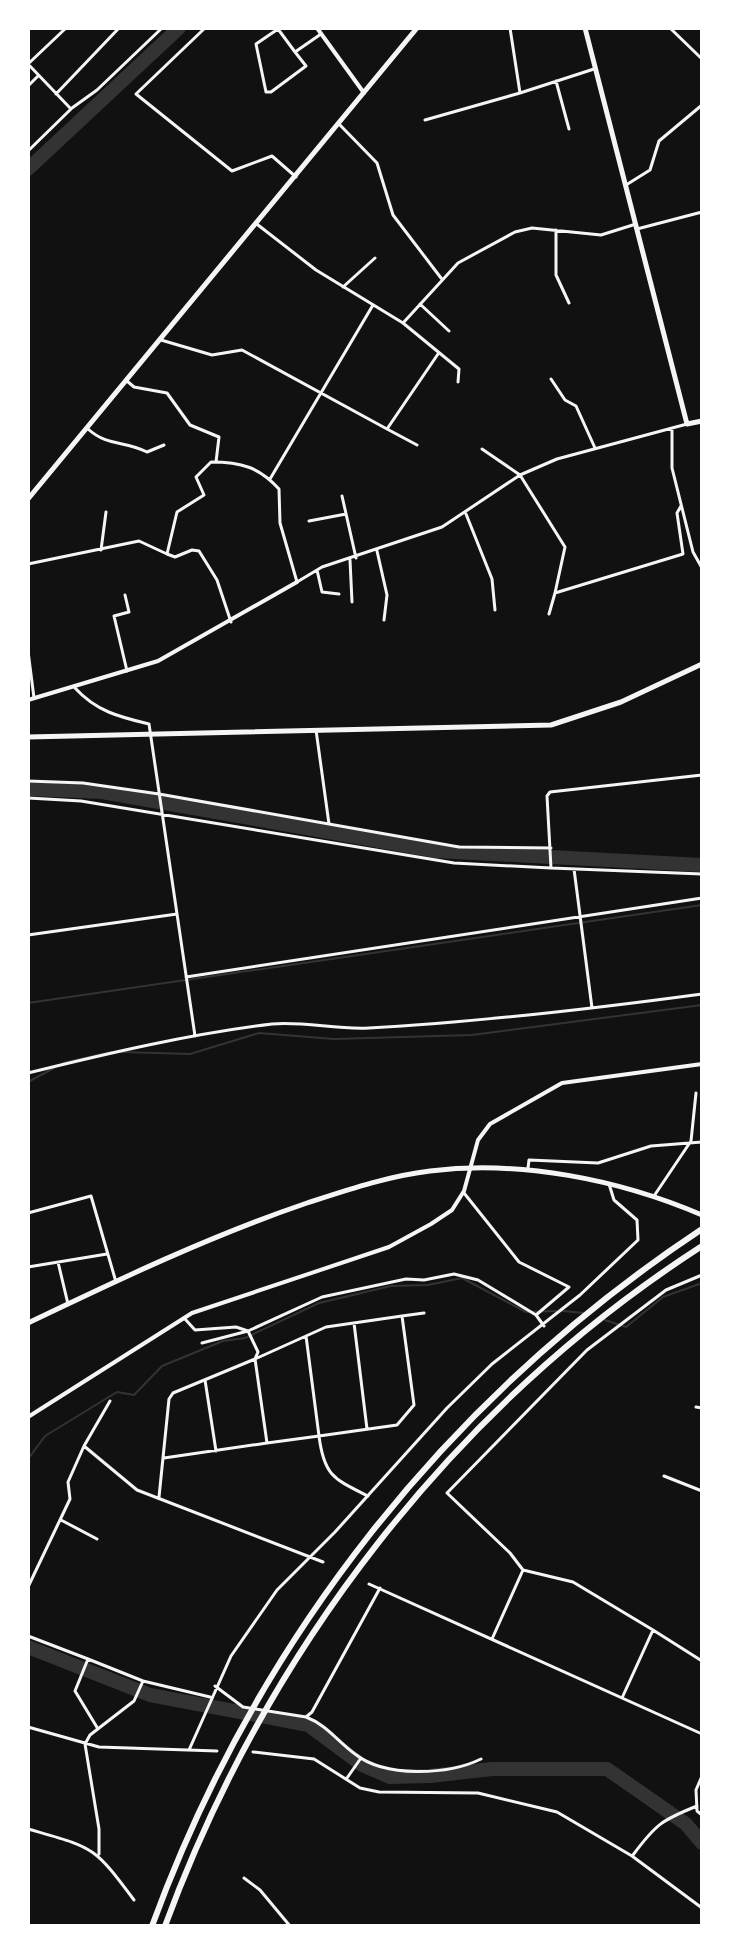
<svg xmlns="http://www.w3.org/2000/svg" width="730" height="1954" viewBox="0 0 730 1954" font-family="'Open Sans',sans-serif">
  <rect width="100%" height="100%" fill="#111"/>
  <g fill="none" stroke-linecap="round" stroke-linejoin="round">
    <path stroke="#333" stroke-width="2" d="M28 1003 702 905
      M121 1052 190 1054 259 1033 334 1039 472 1035 702 1005
      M63 1063 111 1052
      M28 1082 54 1068
      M563 1311 584 1313
      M605 1320 626 1327 663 1297 702 1283
      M28 1459 45 1436 117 1392 134 1395 162 1366 223 1341 245 1338 319 1303 391 1286 428 1285 462 1278 526 1312 556 1311"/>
    <path stroke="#333" stroke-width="14" d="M28 169 179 28
      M28 789 102 792 436 851 702 865
      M28 1647 150 1695 308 1725 362 1765 390 1777 430 1776 492 1769H607L686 1824 702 1843"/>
    <path stroke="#f5f5f5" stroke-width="3" d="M205 28 136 94 232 171 272 156 296 177
      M510 28 520 93 594 69
      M670 28 702 59
      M295 52 306 66 271 92H266L256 44 278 29 295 52 321 34
      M28 64 71 109 28 151
      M28 64 66 28
      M556 81 569 129
      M28 86 38 76
      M56 94 119 28
      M72 108 97 90 162 28
      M425 120 520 93
      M339 124 377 163 393 215 441 278
      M626 185 650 170 659 141 702 105
      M258 225 316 270 403 323 459 369 458 382
      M637 229 702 212
      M556 230V275L569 303
      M343 287 375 258
      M420 304 449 331
      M403 323 458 263 515 232 532 228 601 235 636 224
      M161 340 212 355 242 350 387 429 438 354
      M551 379 565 400 576 406 595 448
      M127 381 134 387 167 393 190 425 219 437 216 462
      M672 428V468L693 552 702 568
      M88 429C108 447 124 440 147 452L164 445
      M387 429 417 445
      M482 449 520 475 565 547 555 593 683 554 677 513 681 506
      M270 479 373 305
      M342 496 356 558
      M466 514 492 579 495 610
      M309 521 346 514
      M101 550 106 512
      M377 551 387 595 384 620
      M167 554 175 557 192 550 199 551 217 580 231 622
      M350 560 352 602
      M28 564 139 541 167 554 177 512 204 495 196 477 211 462C241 462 259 467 279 489L280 523 297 582 322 567 442 527 520 475 557 459 687 424
      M317 570 322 592 339 594
      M125 595 129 612 114 616 127 671
      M549 614 555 593
      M28 651 34 698
      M75 688C96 711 119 717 149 724L195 1036
      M316 730 329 824
      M702 775 550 792 547 796 551 868 702 874
      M28 781 83 783 159 794 459 847 551 848
      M28 798 81 801 454 863 551 868
      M574 869 592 1008
      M28 935 177 914
      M186 977 702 898
      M28 1073C109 1053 190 1034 272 1024 304 1021 337 1030 369 1028 481 1022 591 1009 702 994
      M528 1168 529 1160 598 1163 651 1146 702 1142
      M464 1193 519 1262 569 1287 536 1315 544 1326
      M654 1196 691 1141 696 1093
      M28 1213 91 1196 116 1282
      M58 1262 68 1304
      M28 1267 107 1254
      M402 1316 424 1313
      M185 1319 195 1330 236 1327 248 1331 258 1352 255 1359
      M354 1323 367 1429
      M202 1343 248 1331 322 1297 406 1279 424 1280 454 1274 478 1280 536 1315
      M255 1359 326 1327 402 1316 414 1405 397 1425 319 1436 306 1336
      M205 1380 216 1451
      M696 1407 702 1408
      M84 1446 110 1401
      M164 1458 267 1443
      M664 1476 702 1491
      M159 1497 169 1399 173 1393 255 1359 267 1443 319 1436C324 1476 334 1479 368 1496
      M61 1520 97 1539
      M523 1570 573 1582 653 1630 622 1698
      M369 1584 702 1734
      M28 1587 70 1499 68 1482 84 1446 137 1490 323 1562
      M653 1630 702 1661
      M28 1636 88 1659 75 1691 98 1729
      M492 1639 523 1570 510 1553 447 1493 587 1350 666 1290 702 1275
      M88 1659 143 1681
      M215 1686 243 1707 306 1717 312 1712 380 1588
      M306 1717C327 1725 337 1741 355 1754 385 1778 448 1775 481 1759
      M28 1727 99 1747 217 1751
      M28 1744V1728
      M189 1750 231 1656 277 1590 335 1532 447 1408 492 1364 580 1295 638 1240 637 1220 614 1200 609 1184
      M253 1752 314 1759 360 1788 379 1792 478 1793 557 1812 632 1856 702 1908
      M702 1776 696 1790 697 1811 702 1815
      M347 1778 361 1758
      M28 1829C94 1848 93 1845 134 1900
      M99 1854V1829L85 1744 90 1735 134 1701 143 1681 210 1697
      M633 1855C656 1824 662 1820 697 1806
      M244 1878 260 1890 290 1926"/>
    <path stroke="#f5f5f5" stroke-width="4" d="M317 28 364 93
      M28 700 158 661 297 582
      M28 1417 192 1313 389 1247 431 1224 452 1210 464 1191 478 1140 490 1124 562 1083 702 1064"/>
    <path stroke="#f5f5f5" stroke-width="5" d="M585 28 687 424 702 421
      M28 499 417 28
      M28 737 551 725 621 702 702 664
      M28 1323C120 1279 210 1236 307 1203 347 1190 388 1176 430 1171 520 1160 618 1179 702 1215"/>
    <path stroke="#f5f5f5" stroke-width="6" d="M152 1926C257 1639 447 1398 702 1229
      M165 1926C267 1649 454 1406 702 1246"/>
  </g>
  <rect width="730" height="1954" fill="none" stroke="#ffffff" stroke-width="60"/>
</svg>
